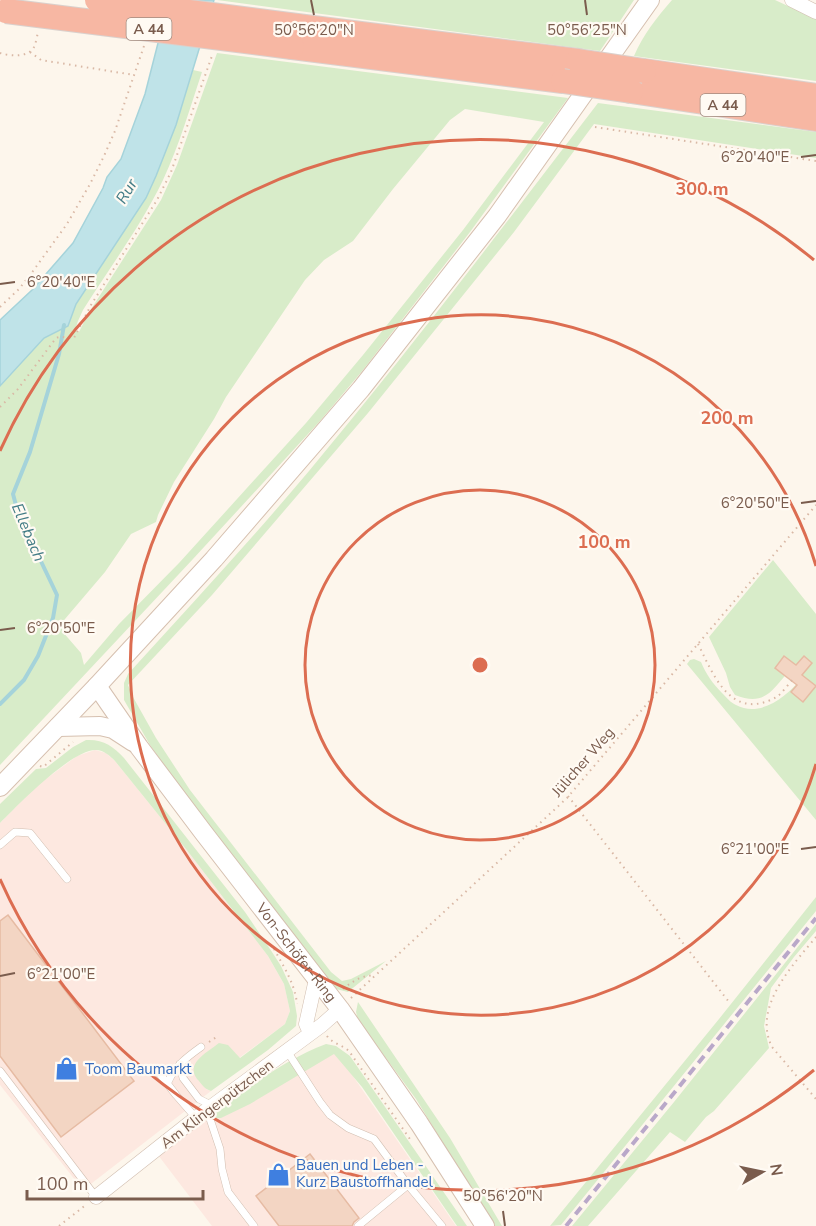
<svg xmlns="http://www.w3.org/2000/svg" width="816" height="1226" viewBox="0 0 816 1226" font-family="'Nunito Sans',sans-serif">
  <rect width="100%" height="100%" fill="#fdf6ec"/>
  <path fill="#fde8e0" d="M95 750 106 753 115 761 186 849 268 956 284 984 290 1011 285 1024 239 1058 228 1046 206 1089 211 1091 83 1190 0 1085V823L35 787 77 756Z
    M337 1053 456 1226H212L158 1155 217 1111 316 1060Z"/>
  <path fill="#d8ecc9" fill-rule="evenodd" d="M217 0H634L600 51Z
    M672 0H775L816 19V81L634 56C643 35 657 17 672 0Z
    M217 53 568 98 470 232 363 370 320 421 193 559 0 765V386L44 338 68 326 76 304 146 198 176 125 193 70 202 72C190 108 179 146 163 180 141 226 110 267 83 310L78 321 75 330 79 332 88 314 161 200 177 165ZM465 109 544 122 463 230 363 355 306 423 179 563 119 624 84 665 81 653 62 631 65 619 105 572 131 534 156 522 158 515 174 482 214 419 226 397 305 280 324 260 353 241 393 189 450 120Z
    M598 103 816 132V158L594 124 514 232 368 413 212 595 128 685 133 697 156 738 190 790 331 972 342 981 351 979 386 961 348 992 336 989 216 838 150 745 124 700V683L128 674C189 607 251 540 309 471 409 351 503 227 598 103Z
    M773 560 816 614V820L687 664 690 660 694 659 701 662C706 674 713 684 722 693 726 697 731 703 736 705 760 718 786 697 801 679L790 670C772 690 765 707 735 695L730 687 726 673 709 637Z
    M86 740C103 739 113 746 124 758L245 912 272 952 281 966 293 992 297 1016 296 1026 268 1050 211 1091C204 1089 202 1084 197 1079 185 1063 208 1052 219 1043L228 1045 240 1058 285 1024 290 1011 284 984 268 956 186 849 115 761C110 756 104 750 96 750 72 749 17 806 0 823V804L36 769 46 768 73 747Z
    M816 897V911L561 1225 550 1226 719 1019Z
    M816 924V931L794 957 771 988 764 1026 769 1048 714 1111 706 1117 685 1142 670 1132 588 1226H572L674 1102Z
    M358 1002 450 1138 502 1226H494L416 1099 358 1020 356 1012Z
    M326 1044 336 1046 350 1056 467 1226H457L362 1087 334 1054 250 1104 221 1118H213L208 1116C246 1090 283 1060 326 1044Z"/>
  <path fill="#bfe3e8" stroke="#a5d3da" stroke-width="1.5" d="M169 0H214L176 125 156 176 146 198 76 304 68 326 44 338 0 386V320L32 290 73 243 103 188 107 177 121 159 145 94Z"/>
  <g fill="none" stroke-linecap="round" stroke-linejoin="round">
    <path stroke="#a5d3da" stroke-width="4" d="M0 704 24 680 38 656 53 618 57 595 18 513 13 494 30 452 59 354 64 325"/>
  </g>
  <path fill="#f3d5c3" stroke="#e6bba3" stroke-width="1.5" d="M784 656 796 665 804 656 812 663 802 675 816 686 803 702 791 692 797 685 775 668Z
    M8 915 134 1081 61 1137 0 1056V921Z
    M310 1154 359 1218 354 1222 352 1226H279L256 1196Z"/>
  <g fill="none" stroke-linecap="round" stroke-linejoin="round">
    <defs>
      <path id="service" d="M0 845 15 832 30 833 67 879
        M287 1051 320 1102 330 1115 348 1128 374 1139 408 1185 442 1226
        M180 1064 183 1078 199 1099 213 1106
        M156 1069 176 1095 196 1118
        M0 1071 96 1197
        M168 1082C175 1066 187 1057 201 1047
        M207 1110 220 1149 222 1169 228 1192 254 1226
        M358 1226 408 1185"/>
      <path id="minor" d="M792 0 816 12
        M310 1033 306 1024 316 979
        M96 1197 196 1118 322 1025 340 1009"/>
      <g id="secondary">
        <path id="s1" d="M97 686 139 747 203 832 340 1009 419 1123 485 1226"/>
        <path d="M58 727 100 726 113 729 133 742"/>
        <path d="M0 787 97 686 214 559 361 389 497 216 650 0"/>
      </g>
      <path id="motorway" d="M297 26 578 61
        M292 47 563 81
        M644 71 816 96
        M631 91 816 119"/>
    </defs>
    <use href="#service" stroke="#d1beb0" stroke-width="8"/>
    <use href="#minor" stroke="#d1beb0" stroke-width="15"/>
    <use href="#secondary" stroke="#d6c0b0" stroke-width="20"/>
    <use href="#motorway" stroke="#dad1cd" stroke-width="26"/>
    <path stroke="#d9b8a5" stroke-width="2" stroke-dasharray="1.5 4.5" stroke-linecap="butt" d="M30 52 41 60 134 75
      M0 53C10 56 28 58 34 47 36 43 37 36 38 32
      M595 127 816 161
      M0 307 19 289 33 271 67 224 90 184 104 156 115 131 144 46
      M0 407 18 389 56 338C62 335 68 339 74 338L91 305 157 200 171 172 213 53
      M698 644C710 667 724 707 756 704 764 703 772 700 778 696 784 691 789 683 794 678
      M40 766 43 767 73 742
      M568 796 729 1002
      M816 937C793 965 752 1007 772 1047L816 1099
      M274 949C284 967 295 984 297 1004
      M343 989C354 980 361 976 375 975
      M351 998 567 798 816 505
      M327 1036C332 1043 342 1045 349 1051L412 1142
      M209 1042 218 1036
      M59 1226 87 1204"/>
    <use href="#service" stroke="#fff" stroke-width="7"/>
    <use href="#minor" stroke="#fff" stroke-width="14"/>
    <use href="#secondary" stroke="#fff" stroke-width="18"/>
    <use href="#motorway" stroke="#f7b7a3" stroke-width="24"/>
    <path stroke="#b9a8c9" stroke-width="4" stroke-dasharray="9 6" stroke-linecap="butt" d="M566 1226 816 918"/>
    <defs>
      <path id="motorway-bridge" d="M97 0 297 26
        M6 11 292 47
        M578 61 644 71
        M563 81 631 91"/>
    </defs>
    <use href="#motorway-bridge" stroke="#dad1cd" stroke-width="26" stroke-linecap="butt"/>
    <use href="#motorway-bridge" stroke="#f7b7a3" stroke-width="24"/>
  </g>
  <path fill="none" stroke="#7a5c4d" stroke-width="2" d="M311 0 314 15M585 0 587 15M801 157 816 155M0 284 15 282M801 503 816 501M0 630 15 628M801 849 816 847M0 976 15 973M503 1211 505 1226"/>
  <g fill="none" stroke="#dc6d51" stroke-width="3">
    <circle cx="480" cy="665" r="175"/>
    <path d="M816 764A350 350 0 1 1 816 566"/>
    <path d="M814 1070A525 525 0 0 1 0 879M0 451A525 525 0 0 1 814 260"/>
  </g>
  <defs>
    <symbol id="shop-bare" viewBox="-9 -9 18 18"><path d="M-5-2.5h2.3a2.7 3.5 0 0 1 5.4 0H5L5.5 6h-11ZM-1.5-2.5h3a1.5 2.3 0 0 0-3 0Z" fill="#3f7fe0" stroke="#fffaf3" stroke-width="2.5" paint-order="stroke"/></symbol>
  </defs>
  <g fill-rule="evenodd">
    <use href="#shop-bare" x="50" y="1052" width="33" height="33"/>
    <use href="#shop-bare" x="262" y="1158" width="33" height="33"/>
  </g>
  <g text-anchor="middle" stroke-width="4.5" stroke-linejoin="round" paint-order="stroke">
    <g fill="#fffaf3" stroke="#a28b7f" stroke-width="1.5">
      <rect x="126.5" y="18" width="45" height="22" rx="4.5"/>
      <rect x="700.5" y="94" width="45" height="22" rx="4.5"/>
    </g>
    <g font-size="14" font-weight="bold" fill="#7a5c4d">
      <text x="149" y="34">A 44</text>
      <text x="723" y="110">A 44</text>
    </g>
    <g font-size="15" fill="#7a5c4d" stroke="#fffaf3">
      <text transform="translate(583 762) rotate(-49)" y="5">Jülicher Weg</text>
      <text dy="5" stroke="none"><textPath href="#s1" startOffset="333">Von-Schöfer-Ring</textPath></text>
      <text transform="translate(217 1104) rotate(-37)" y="5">Am Klingerpützchen</text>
    </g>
    <g font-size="15" fill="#366cbe" stroke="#fffaf3" text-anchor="start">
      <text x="85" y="1074">Toom Baumarkt</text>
      <text x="296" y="1170">Bauen und Leben -<tspan x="296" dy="17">Kurz Baustoffhandel</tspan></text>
    </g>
    <g font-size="16" font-style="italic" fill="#437c86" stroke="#fffaf3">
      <text transform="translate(126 191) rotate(-59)" y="6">Rur</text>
      <text transform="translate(29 532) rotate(67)" y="6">Ellebach</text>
    </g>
  </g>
  <g font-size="15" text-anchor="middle" fill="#7a5c4d" stroke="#fffaf3" stroke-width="4.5" stroke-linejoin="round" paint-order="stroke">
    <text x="314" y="35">50°56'20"N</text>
    <text x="587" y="35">50°56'25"N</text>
    <text x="755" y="162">6°20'40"E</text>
    <text x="61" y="287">6°20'40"E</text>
    <text x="755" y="508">6°20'50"E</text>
    <text x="61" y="633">6°20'50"E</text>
    <text x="755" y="854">6°21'00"E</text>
    <text x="61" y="979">6°21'00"E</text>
    <text x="503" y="1201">50°56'20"N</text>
  </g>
  <circle cx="480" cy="665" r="9" fill="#dc6d51" stroke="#fffaf3" stroke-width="3"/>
  <g font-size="18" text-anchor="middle" font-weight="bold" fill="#dc6d51" stroke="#fffaf3" stroke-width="4.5" stroke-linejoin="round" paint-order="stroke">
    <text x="702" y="195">300 m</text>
    <text x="727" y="424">200 m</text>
    <text x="604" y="548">100 m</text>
  </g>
  <g transform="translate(762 1172) rotate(81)" stroke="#fffaf3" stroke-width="4.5" paint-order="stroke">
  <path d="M0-4.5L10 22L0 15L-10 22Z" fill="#7a5c4d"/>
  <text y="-9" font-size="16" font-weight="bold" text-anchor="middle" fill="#7a5c4d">N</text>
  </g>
  <path d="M27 1190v9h176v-9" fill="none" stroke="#7a5c4d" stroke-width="3"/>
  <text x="36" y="1190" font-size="18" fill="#7a5c4d" stroke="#fffaf3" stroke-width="4.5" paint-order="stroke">100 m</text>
</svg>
